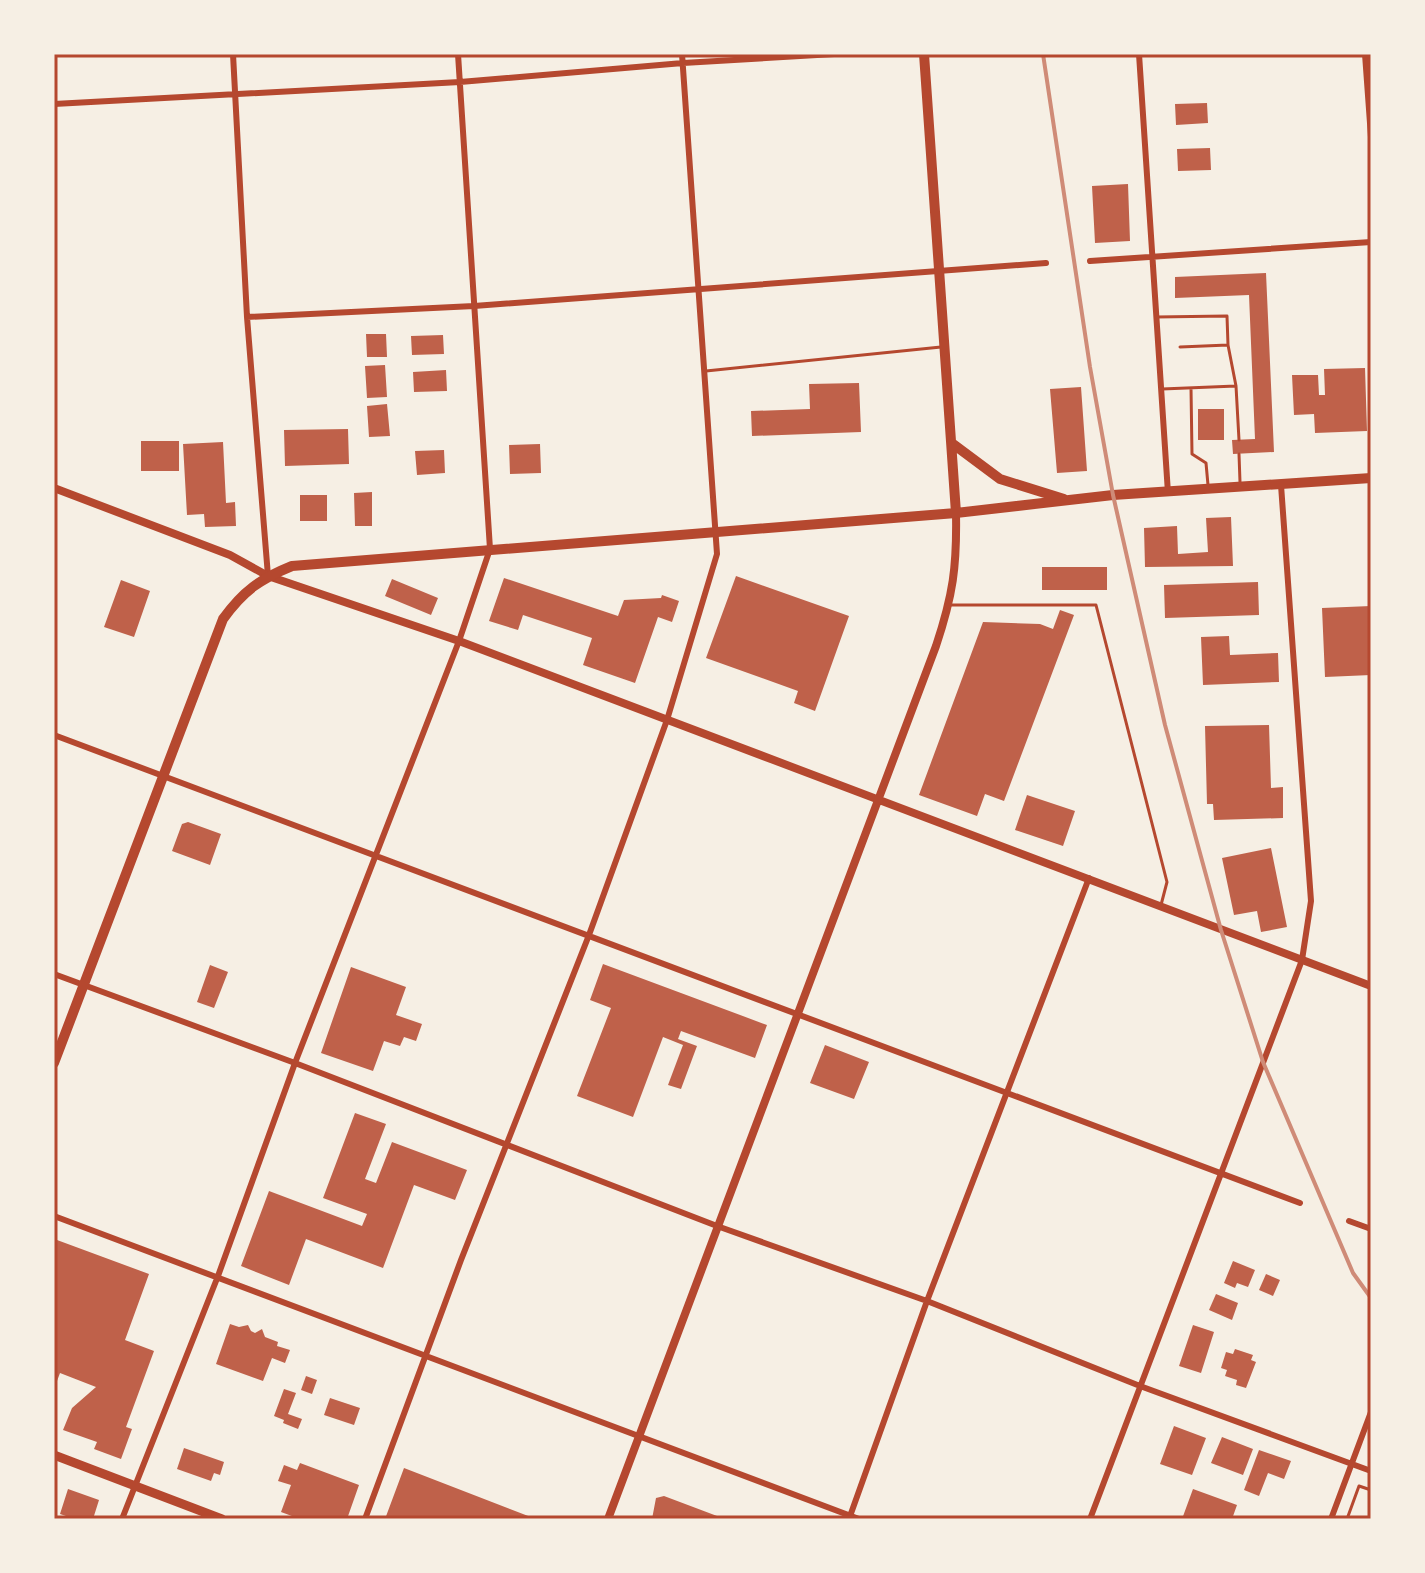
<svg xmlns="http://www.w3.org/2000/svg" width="1425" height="1573" viewBox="0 0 1425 1573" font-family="Arial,sans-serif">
  <rect width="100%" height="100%" fill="#f6efe4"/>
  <path fill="#bf614a" d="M1207 103 1208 123 1176 125 1175 104Z
    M1210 148 1211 170 1178 171 1177 149Z
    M1128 184 1130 241 1095 243 1092 186Z
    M1266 273 1274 452 1233 454 1232 440 1255 439 1249 295 1175 298V277Z
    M366 334H386L387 357H367Z
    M443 335 444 354 412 355 411 336Z
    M385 365 387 397 367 398 365 366Z
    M1365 368 1367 431 1315 433 1314 414 1294 415 1292 375H1318L1319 395H1325L1324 369Z
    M446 370 447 391 414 392 413 372Z
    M859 383 861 432 752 436 751 411 810 409 809 384Z
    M1081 387 1087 471 1057 473 1050 389Z
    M387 404 390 436 369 437 367 406Z
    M1198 409H1224V440H1198Z
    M348 429 349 464 285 466 284 430Z
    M141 441H179V471H141Z
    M223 442 226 503 235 502 236 526 205 527 204 514 187 515 183 444Z
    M540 444 541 473 510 474 509 445Z
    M444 450 445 473 417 475 415 451Z
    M372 492V526H355L354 493Z
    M300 495H327V521H300Z
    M1231 517 1233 566 1145 567 1144 528 1177 526 1178 554 1208 552 1206 518Z
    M1042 567H1107V590H1042Z
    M736 576 849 616 815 711 794 703 798 691 706 658Z
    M504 578 618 616 624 600 661 598 662 595 679 601 672 622 658 617 635 683 583 665 592 638 523 615 518 630 489 621Z
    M392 579 438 598 431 615 385 596Z
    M121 580 150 591 134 637 104 627Z
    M1258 582 1259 615 1165 618 1164 585Z
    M1371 606V675L1325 677 1322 608Z
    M1060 610 1074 615 1004 801 985 794 977 816 919 795 983 622 1040 624 1053 629Z
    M1229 636 1230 655 1278 653 1279 682 1203 685 1201 637Z
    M1269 725 1271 788 1283 787V818L1214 820 1213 804H1207L1205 726Z
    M1027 795 1075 811 1063 846 1015 830Z
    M188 822 221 834 210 865 172 851 182 824Z
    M1271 848 1287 927 1261 932 1257 911 1234 915 1222 858Z
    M603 964 767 1025 755 1058 681 1031 678 1039 697 1046 681 1089 668 1085 683 1045 663 1037 633 1117 577 1096 611 1008 590 1000Z
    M210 965 228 972 214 1008 197 1002Z
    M351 967 406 987 396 1015 422 1024 416 1041 404 1037 400 1046 384 1041 373 1071 321 1053Z
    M825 1045 869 1062 854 1099 810 1083Z
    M355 1113 386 1124 365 1179 376 1183 392 1142 467 1170 455 1200 414 1185 383 1268 306 1239 289 1285 241 1266 269 1191 362 1226 367 1214 323 1198Z
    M57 1240 149 1274 125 1340 154 1351 126 1427 132 1429 121 1459 94 1449 97 1442 63 1430 72 1408 96 1387 60 1373 54 1389V1249Z
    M1233 1261 1255 1270 1248 1287 1237 1283 1235 1288 1224 1283Z
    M1266 1274 1280 1280 1273 1296 1259 1290Z
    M1216 1294 1238 1303 1232 1320 1209 1310Z
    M230 1324 239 1327 248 1325 251 1331 255 1333 262 1329 265 1337 278 1342 277 1346 290 1350 285 1363 272 1358 263 1381 216 1364Z
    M1193 1325 1214 1332 1201 1373 1179 1366Z
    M1235 1349 1253 1355 1251 1360 1256 1362 1246 1388 1236 1385 1237 1380 1225 1376 1227 1370 1221 1368 1226 1352 1233 1354Z
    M306 1376 317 1380 312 1394 301 1390Z
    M284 1389 296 1393 288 1414 302 1419 298 1429 283 1423 284 1420 274 1416Z
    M330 1398 360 1408 354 1425 324 1415Z
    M1174 1426 1206 1438 1192 1475 1160 1464Z
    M1222 1437 1253 1449 1243 1475 1211 1463Z
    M184 1448 224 1462 220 1475 214 1473 211 1481 177 1469Z
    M1259 1450 1291 1461 1284 1479 1268 1473 1259 1496 1244 1490Z
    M300 1463 359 1485 347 1519H300L281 1512 291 1485 278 1481 284 1465 297 1470Z
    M404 1468 536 1519H385Z
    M68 1489 99 1500 93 1519H75L60 1514Z
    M1193 1489 1237 1505 1232 1519H1182Z
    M664 1496 725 1519H652L656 1498Z"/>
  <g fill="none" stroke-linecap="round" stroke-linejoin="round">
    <path stroke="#b5482f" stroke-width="3" d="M1347 1519 1359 1486 1371 1490"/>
    <path stroke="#b5482f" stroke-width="3" d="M1156 317 1227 316 1228 345 1180 347
      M706 371 941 347
      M1236 386 1239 440
      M1191 388 1192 454 1206 463 1208 485
      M1162 389 1236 386 1228 345
      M1239 454 1240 482
      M950 605H1096L1167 882 1161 905"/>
    <path stroke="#b5482f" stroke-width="6" d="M233 54 247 317 268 576
      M1139 54 1168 493
      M1365 54 1371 137
      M54 104 460 82 683 63 834 54
      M1090 261 1371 242
      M247 317 474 306 1046 263
      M54 735 1300 1203
      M54 974 295 1063 717 1226 927 1301 1140 1386 1371 1471
      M54 1216 859 1519
      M1349 1221 1371 1229
      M122 1519 218 1276 295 1063 459 641 490 549 458 54
      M365 1519 461 1260 589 935 667 720 717 554 682 54
      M849 1519 927 1301 1089 878
      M1090 1519 1302 960 1311 901 1281 485
      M1331 1519 1371 1412"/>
    <path stroke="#b5482f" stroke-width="8" d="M54 488 230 555 268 576 459 641 1371 986
      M608 1519 936 646C953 595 957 567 956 513"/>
    <path stroke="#b5482f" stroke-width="9" d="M54 1455 222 1519"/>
    <path stroke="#b5482f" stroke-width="10" d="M924 54 956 513
      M953 444 1000 479 1064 499
      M54 1063 223 619C243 591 260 579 292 566L956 513 1113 495 1371 478"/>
    <path stroke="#cf8b77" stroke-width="4" d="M1043 54 1090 367 1113 495 1165 725 1221 930 1263 1062 1353 1273 1371 1298"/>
  </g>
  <rect width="1425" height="1573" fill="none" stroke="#f6efe4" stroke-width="112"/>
  <rect x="56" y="56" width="1313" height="1461" fill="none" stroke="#b5482f" stroke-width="3"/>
</svg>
